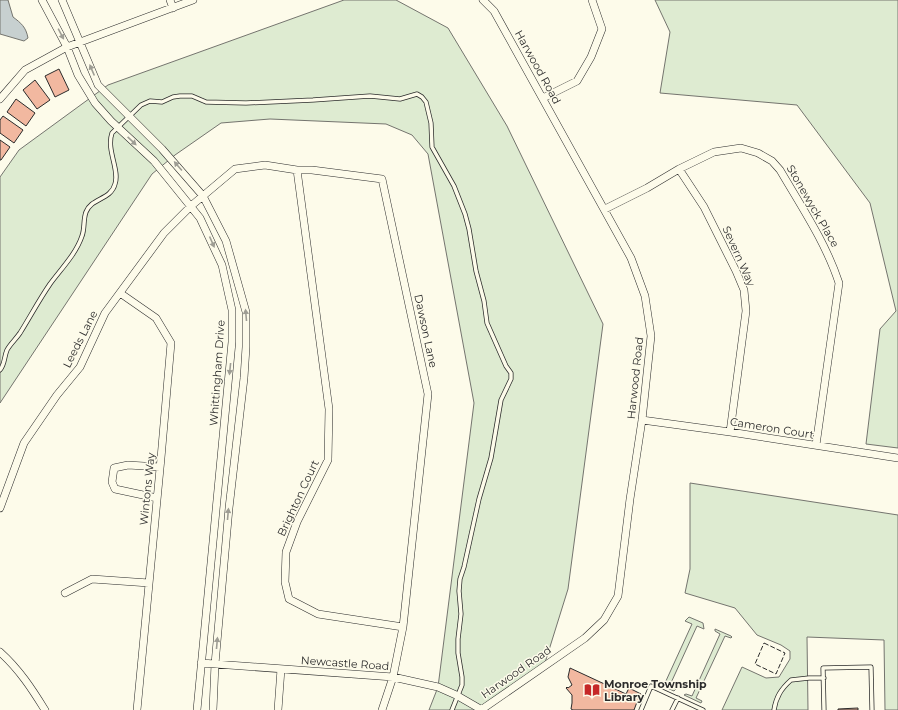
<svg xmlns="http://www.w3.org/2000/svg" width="898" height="710" viewBox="0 0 898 710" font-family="Montserrat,sans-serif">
  <rect width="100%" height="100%" fill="#fdfbea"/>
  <path fill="#deebd1" stroke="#74746e" d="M344 0H396L448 28 507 126 603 324 568 589 544 666 481 710H429L438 687 474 403 428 154 412 135 386 124 270 119 221 123 175 155 152 174 0 403V177L19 150 108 85Z
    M655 0H898V448L866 444 880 329 896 311 870 203 797 105 660 93 670 32Z
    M690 483 898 515V710H885L884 640 807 637 808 710H722L742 667 766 678 779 677 790 659V651L781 645 757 635 735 608 685 593 690 569Z
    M689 617 703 623 704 629 697 626 670 685 676 689 674 691 658 684 657 682 659 681 665 683 692 624 685 621Z
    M715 629 731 636 732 637 731 638 725 636 696 698 702 701 701 703 684 695 686 694 692 696 720 634 715 631Z"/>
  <path fill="#c7d0d0" stroke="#74746e" d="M0 0H8L13 17C21 23 26 27 28 38L24 41 0 34Z"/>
  <path fill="#f2b8a0" stroke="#2b2b2b" d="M59 69 69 90 55 97 45 76Z
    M35 80 50 100 37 109 23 90Z
    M16 99 35 113 26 126 7 112Z
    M3 116 23 130 14 143 0 133V120Z
    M0 140 10 147 1 160H0Z
    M570 668 626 694 629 688 641 694 643 696 640 703 637 702 634 710H573L571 709 572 703V695L566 688 567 687 568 688 572 685 568 677Z
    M858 708V710H838V709Z"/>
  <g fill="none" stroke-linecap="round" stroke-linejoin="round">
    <defs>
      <path id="service" d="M0 370C5 364 4 357 7 350 10 344 16 339 20 333 30 317 39 300 50 284 61 269 76 254 82 236 85 228 83 220 86 212 91 198 111 200 115 184 120 170 106 150 112 133L141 105 150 101 162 102 173 97 180 96H192L206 102 246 103 313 100 370 96 400 99 417 94 422 97 426 102 431 123 432 147 454 186 465 214 469 229 476 271 484 301 487 323 506 366 511 373V379L501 400 491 458 479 499 464 567 460 579 459 591 461 614 458 639V653L462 677V685L452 710
        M641 710 651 686 703 710
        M672 710 678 698
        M774 710C776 697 781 689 791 680L809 678H824
        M824 710 823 668 871 667 872 710"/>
      <path id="minor" d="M42 0 67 47 78 75 95 103 111 121 154 161 200 218 222 265 232 310V342L197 710
        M62 0 98 85 162 149 203 196 226 241 246 312V347L244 378 229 508 215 664 213 710
        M170 0 173 8
        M543 98 577 81 591 57 602 29 592 0
        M0 99 25 70 67 47 193 0
        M679 169 704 207 736 271 744 290 746 311 730 432
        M297 170 329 409 328 460 297 522 286 552 285 582 289 599 318 614 403 627
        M605 209 647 188 679 169 714 152 741 148 758 153 772 161 780 170C801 206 826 243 839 283L816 445
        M120 293 156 318 171 343 161 458 137 710
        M642 420 730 432 898 458
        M157 498 115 489 112 482 114 468 128 465 160 467
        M0 508 24 443 57 395 80 367 105 313 164 233 191 206 235 169 265 165 297 170H312L382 179 428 394 403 627 393 677 382 710
        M65 593 92 579 149 583
        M0 652C19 669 32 689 45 710
        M201 663 393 677 438 687 456 695 482 710
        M278 710 281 669
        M481 710 585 638 604 620 618 596 630 499 642 420 651 336 645 296 631 258 494 11 483 0"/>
    </defs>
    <use href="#service" stroke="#2b2b2b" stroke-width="5"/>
    <use href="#minor" stroke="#2b2b2b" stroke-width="8"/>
    <use href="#service" stroke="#fdfbea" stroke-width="3.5"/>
    <use href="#minor" stroke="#fdfbea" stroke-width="7"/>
    <path stroke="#2b2b2b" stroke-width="1" stroke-dasharray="5 2" stroke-linecap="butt" d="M764 643 785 653 776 674 755 664Z"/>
  </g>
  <defs><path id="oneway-solid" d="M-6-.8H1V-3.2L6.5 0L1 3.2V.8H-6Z"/></defs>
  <g fill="#9e9d94">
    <use href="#oneway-solid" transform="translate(61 34) rotate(62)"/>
    <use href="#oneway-solid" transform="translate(92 70) rotate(-113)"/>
    <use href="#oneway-solid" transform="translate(132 141) rotate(43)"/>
    <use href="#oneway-solid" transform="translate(178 166) rotate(-131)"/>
    <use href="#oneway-solid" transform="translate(212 242) rotate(66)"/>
    <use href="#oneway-solid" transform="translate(246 315) rotate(-95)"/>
    <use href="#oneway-solid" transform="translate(230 369) rotate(96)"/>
    <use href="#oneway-solid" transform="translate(228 514) rotate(-85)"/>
    <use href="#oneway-solid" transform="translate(217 643) rotate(-85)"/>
  </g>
  <defs>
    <symbol id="library-bare" viewBox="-9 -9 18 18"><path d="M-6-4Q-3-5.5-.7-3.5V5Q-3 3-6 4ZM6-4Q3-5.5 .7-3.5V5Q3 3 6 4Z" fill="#c62828" stroke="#fdfbea" stroke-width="2.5" paint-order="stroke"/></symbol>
  </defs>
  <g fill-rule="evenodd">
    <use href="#library-bare" x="581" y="679" width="22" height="22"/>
  </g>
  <g text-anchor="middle" stroke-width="3" stroke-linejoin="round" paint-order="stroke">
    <g font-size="11" fill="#2b2b2b" stroke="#fdfbea">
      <text transform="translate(538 67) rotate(61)" y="4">Harwood Road</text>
      <text transform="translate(813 206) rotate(60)" y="4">Stonewyck Place</text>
      <text transform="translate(739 256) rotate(66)" y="4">Severn Way</text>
      <text transform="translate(426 331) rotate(78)" y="4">Dawson Lane</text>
      <text transform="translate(80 339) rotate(-63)" y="4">Leeds Lane</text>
      <text transform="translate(217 373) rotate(-86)" y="4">Whittingham Drive</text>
      <text transform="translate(635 378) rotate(-84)" y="4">Harwood Road</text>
      <text transform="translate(772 428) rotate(9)" y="4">Cameron Court</text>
      <text transform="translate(147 489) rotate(-84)" y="4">Wintons Way</text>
      <text transform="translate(298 498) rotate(-65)" y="4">Brighton Court</text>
      <text transform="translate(345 663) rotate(4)" y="4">Newcastle Road</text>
      <text transform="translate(516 672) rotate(-35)" y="4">Harwood Road</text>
    </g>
    <g font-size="11" font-weight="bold" fill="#2b2b2b" stroke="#fdfbea" text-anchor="start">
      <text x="604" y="688">Monroe Township<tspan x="604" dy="13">Library</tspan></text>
    </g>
  </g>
</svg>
